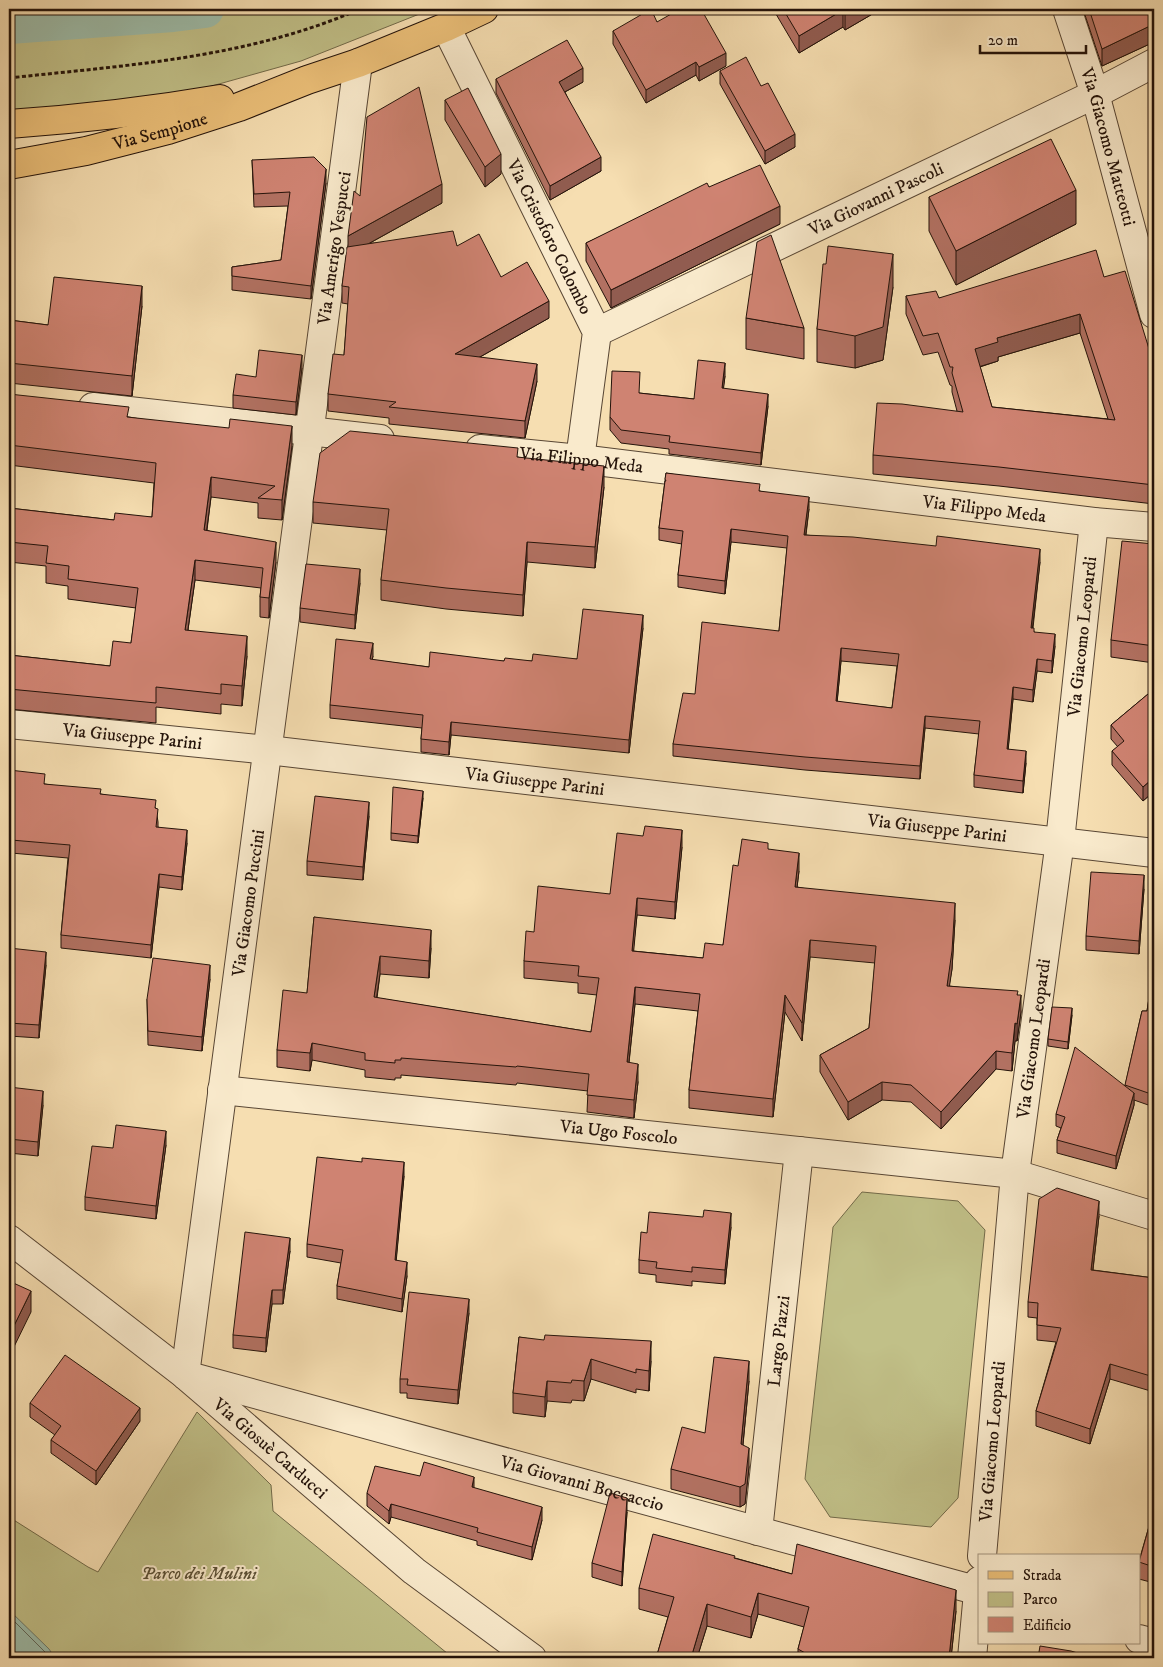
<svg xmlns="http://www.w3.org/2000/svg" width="1163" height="1667" viewBox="0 0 1163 1667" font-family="'IM FELL DW Pica',serif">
  <rect width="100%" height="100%" fill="#f6deb1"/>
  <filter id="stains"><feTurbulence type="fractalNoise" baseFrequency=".004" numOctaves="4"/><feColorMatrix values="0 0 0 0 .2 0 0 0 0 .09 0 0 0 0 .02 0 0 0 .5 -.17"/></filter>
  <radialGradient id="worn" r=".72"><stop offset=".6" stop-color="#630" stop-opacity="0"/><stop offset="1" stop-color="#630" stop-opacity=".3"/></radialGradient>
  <path fill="#c1c088" stroke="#726a49" d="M9 9H432L301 61 194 91 9 127Z
    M862 1192 958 1201 985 1230 958 1498 931 1527 830 1517 805 1479 833 1227Z
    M197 1412 271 1485 273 1511 453 1658H9V1517L88 1567 98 1572Z"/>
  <path fill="#9dbca9" stroke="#6d7869" d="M9 1610 49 1649 55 1658H9Z"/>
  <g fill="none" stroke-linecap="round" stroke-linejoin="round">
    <path stroke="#60685a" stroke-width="1" d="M9 1616 45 1652 49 1658"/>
    <path stroke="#9dbca9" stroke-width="38" d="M9 25 173 13 205 9"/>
    <defs>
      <g id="street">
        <path id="s1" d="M1067 9 1095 94 1154 314"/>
        <path id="s2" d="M446 27 597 332 580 459"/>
        <path id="s3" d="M358 63 185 1375 979 1591"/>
        <path id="s4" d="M597 332 1095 94 1154 63"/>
        <path d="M93 407 380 439"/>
        <path id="s5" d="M480 449 580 459 1094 522 1154 527"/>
        <path id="s6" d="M9 724 268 750 1154 853"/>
        <path id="s7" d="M222 1090 1015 1174 1154 1216"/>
        <path id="s8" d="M9 1239 185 1375 414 1571 532 1658"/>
        <path id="s9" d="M758 1531 799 1151"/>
        <path id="s10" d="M982 1556 1015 1174 1060 841 1094 522"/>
        <path d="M1139 1639 1154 1643"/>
        <path d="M972 1658 979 1581"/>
      </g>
      <g id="primary">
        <path d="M9 124C80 119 150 111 220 99"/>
        <path id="s11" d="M9 165 86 151 168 130 239 107 307 80 358 63 446 27 484 9"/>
      </g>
    </defs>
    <use href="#street" stroke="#584634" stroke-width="30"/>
    <use href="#primary" stroke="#24130a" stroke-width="30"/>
    <path stroke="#24130a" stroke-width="3" stroke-dasharray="4 2.5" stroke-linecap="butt" d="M9 78C129 65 248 58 360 9"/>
    <use href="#street" stroke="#f9eacc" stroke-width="28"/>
    <use href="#primary" stroke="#ebbf78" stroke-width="28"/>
  </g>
  <path fill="#b27162" stroke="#24130a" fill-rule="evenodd" d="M773 9H881L845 30 843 27 799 53Z
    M1084 9H1154V42L1102 66 1084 12Z
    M657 22 726 66 699 81 696 75 646 103 613 44V31Z
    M720 71 761 86 795 147 765 164 720 84Z
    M496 79 583 82 565 92 601 171 550 200 496 93Z
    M445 100 501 174 485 187 445 120Z
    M252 160 326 183 311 299 232 290V267L281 260 288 206 254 207Z
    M709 187 780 224 611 308 586 261V243Z
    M360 196 442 203 370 243 457 246 501 277 549 318 480 357 537 381 525 438 389 424V418L328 411V394L344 355 348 304 342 303V286L348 246Z
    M929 197 1076 224 956 285 929 231Z
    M826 264 893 287 883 360 855 368 817 362V329Z
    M1104 277 1154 365V504L999 486 873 474V455L957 411 952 392V386L950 385 938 352 923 355 906 314V296L939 298ZM1080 333 1108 419 992 407 980 367 998 361V357Z
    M142 306 132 396 9 383V320L48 325Z
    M746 318 804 328V359L746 349Z
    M302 368 296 415 233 408V395L256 377Z
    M725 376 723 389 768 406 761 465 669 454V449L621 443 610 430V417L639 393 694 399Z
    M9 394 129 417 292 446 282 520 258 518V503L211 497 207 530 276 562 269 618 260 617V597L261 588 195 580 188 630 247 656 242 706 221 704V714L156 707V723L9 709V655L110 666 131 643 136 608 68 599V586L46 583V566L9 562V508L114 520 152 517 154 483 9 465Z
    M518 457 604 487 595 568 527 562 523 616 446 609 381 600V580L387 530 313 523V502Z
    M666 473 760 491 809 509 806 535 1040 562 1033 628 1034 632 1055 646 1052 673 1037 671 1033 702 1013 699 1008 749 1026 763 1023 793 974 787V775L979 734 925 728 920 779 805 770 673 756V744L695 694 779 631 787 548 731 542 725 594 678 587V575L682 544 659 540V528ZM841 661 897 666 892 708 837 702Z
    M1154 544V663L1111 657V640Z
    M360 583 355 629 300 622V608Z
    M643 628 629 753 451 735 449 755 421 752V739L422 728 330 718V705L373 656 372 660 429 667 504 661H532L577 659Z
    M1154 689V795L1152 793 1143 801 1112 765V751L1118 747 1111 739V725Z
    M9 770 45 784 101 794 156 808 158 822V827L187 843 182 890 159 887 151 958 61 948V935L68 858 11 853V844H9Z
    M423 798 418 843 391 840V833Z
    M369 816 363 880 307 875V861Z
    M682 847 675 919 637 915 633 951 703 958 723 945 738 866 768 849 799 871 797 887 955 920 952 969 949 986 1018 995 1021 1012 1017 1041H1015L1012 1071 996 1069 941 1129 911 1102 882 1100 848 1120 820 1072V1055L869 1028 875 963 810 957 802 1041 785 1012 773 1117 689 1108V1090L698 1011 635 1004 629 1063 638 1082 634 1118 587 1112 588 1091 517 1083 516 1085 401 1075V1078H395V1080L365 1077V1070L312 1060 310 1071 277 1067V1050L307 993 314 917 431 948 429 978 380 974 377 998 591 1032 597 995 578 993V983L524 978V961L534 932 610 894Z
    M1144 889 1139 954 1086 950V936Z
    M9 948 46 965 39 1038 9 1036Z
    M1154 965V1107L1134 1100V1105L1116 1169 1057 1153V1140L1061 1128 1056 1126V1114L1125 1086 1142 1011H1147Z
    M210 979 202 1051 148 1045 147 999Z
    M1072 1015 1068 1049 1048 1046V1039Z
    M9 1087 43 1105 38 1156 9 1153Z
    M166 1145 156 1219 85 1210V1197L113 1148Z
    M404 1176 396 1260 407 1276 402 1312 337 1299V1286L341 1263 307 1257V1244Z
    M1099 1216 1093 1270 1154 1278V1392L1110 1379 1090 1444 1036 1426V1411L1056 1342 1037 1340V1318L1028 1317V1302Z
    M731 1227 725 1284 692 1281V1286L656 1282V1275L639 1273V1260L647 1233Z
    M290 1251 283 1304H272L266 1352 233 1348V1335Z
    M469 1313 458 1404 407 1398V1393H400V1379Z
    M519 1337 651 1361 649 1391 636 1389V1393L591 1379 584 1401 572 1400 571 1403 547 1401 545 1417 513 1413V1393Z
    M749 1381 743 1445 749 1467 745 1504 740 1507 671 1489V1469L705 1433Z
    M30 1403 140 1421 96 1485 51 1453V1440L55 1435 30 1417Z
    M474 1488 542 1520 532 1560 477 1545V1541L391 1517 389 1524 367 1506V1493Z
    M1154 1509V1583L1139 1579V1561Z
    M627 1512 622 1586 592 1577V1563Z
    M735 1558 792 1574 956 1611 951 1658H798V1649L804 1627 758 1614 751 1638 707 1626 697 1658H657V1655L668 1617 639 1609V1588Z"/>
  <path fill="#915c50" stroke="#24130a" d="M852 9H881L845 30V13Z
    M843 10V27L799 53V36Z
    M1154 24V42L1102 66V49Z
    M726 53V66L699 81V67Z
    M696 62V75L646 103V90Z
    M583 68V82L559 95V82Z
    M795 134V147L765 164V151Z
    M501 154V174L485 187V167Z
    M601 157V171L550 200V186Z
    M326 169V183L311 299V286Z
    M442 184V203L348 255V236Z
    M1076 190V224L956 285V251Z
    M780 206V224L611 308V290Z
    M893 254V287L883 360 855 368V336Z
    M142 286V306L132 396V376Z
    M549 301V318L455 371V354Z
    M1080 314V333L998 357V361L975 368V349L997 338Z
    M302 355V368L296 415V402Z
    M725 363V376L722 401V388Z
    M537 364V381L525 438V421Z
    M768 394V406L761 465V453Z
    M292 426V446L282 520V500Z
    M604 466V487L595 568V547Z
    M211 477V497L204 550V530Z
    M809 497V509L804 547V535Z
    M731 529V542L725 594V581Z
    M276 542V562L269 618V598Z
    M527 542V562L523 616V595Z
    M1040 549V562L1031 640V628Z
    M195 560V580L185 650V630Z
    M360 569V583L355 629V615Z
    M643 615V628L629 753V740Z
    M1055 634V646L1052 673V661Z
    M247 636V656L242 706V686Z
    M373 643V656L370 672V659Z
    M841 648V661L836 714V701Z
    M1037 659V671L1033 702V690Z
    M1013 687V699L1007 762V749Z
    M925 716V728L920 779V766Z
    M451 722V735L449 755V742Z
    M1026 751V763L1023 793V781Z
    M1152 779V793L1143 801V787Z
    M423 791V798L418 843V836Z
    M369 802V816L363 880V867Z
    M187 830V843L182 890V877Z
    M682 830V847L675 919V902Z
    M799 853V871L795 904V887Z
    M159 874V887L151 958V945Z
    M1144 875V889L1139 954V941Z
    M637 898V915L632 969V951Z
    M955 903V920L952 969 947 1003V986Z
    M431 930V948L429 978V961Z
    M810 940V957L802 1041V1023Z
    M46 952V965L39 1038V1025Z
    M380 956V974L374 1015V997Z
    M210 965V979L202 1051V1037Z
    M635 987V1004L627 1080V1062Z
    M785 995V1012L773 1117V1099Z
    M1021 995V1012L1017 1041V1024Z
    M1072 1008V1015L1068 1049V1042Z
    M1015 1023V1041L1012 1071V1053Z
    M312 1043V1060L310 1071V1053Z
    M996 1051V1069L941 1129V1112Z
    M638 1064V1082L634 1118V1100Z
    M882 1082V1100L848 1120V1102Z
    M43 1091V1105L38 1156V1142Z
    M1134 1093V1105L1116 1169V1156Z
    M166 1131V1145L156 1219V1206Z
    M404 1162V1176L395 1274V1260Z
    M1099 1201V1216L1091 1285V1270Z
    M731 1213V1227L725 1284V1270Z
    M290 1238V1251L283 1304V1290Z
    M407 1262V1276L402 1312V1299Z
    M272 1290V1304L266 1352V1338Z
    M31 1291V1312L9 1357V1336Z
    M469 1299V1313L458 1404V1390Z
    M651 1341V1361L649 1391V1371Z
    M591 1359V1379L584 1401V1381Z
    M749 1361V1381L741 1464V1444Z
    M1110 1364V1379L1090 1444V1429Z
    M547 1381V1401L545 1417V1397Z
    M140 1408V1421L96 1485V1471Z
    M749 1448V1467L745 1504 740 1507V1487Z
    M474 1477V1490L472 1487Z
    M627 1498V1512L622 1586V1572Z
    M391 1504V1517L389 1524V1511Z
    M542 1507V1520L532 1560V1547Z
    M956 1590V1611L951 1658H949Z
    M758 1593V1614L751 1638V1617Z
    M707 1604V1626L697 1658H691Z"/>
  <path fill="#cf8372" stroke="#24130a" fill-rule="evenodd" d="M651 9 657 22 680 9H701L726 53 699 67 696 62 646 90 613 31Z
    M783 9H852L845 13 843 10 799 36Z
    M1089 9H1154V24L1102 49Z
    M567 40 583 68 559 82 601 157 550 186 496 79Z
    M746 57 761 86 768 83 795 134 765 151 720 71Z
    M419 87 442 184 348 236 354 191 360 196 367 117Z
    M468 88 501 154 485 167 445 100Z
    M1051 139 1076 190 956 251 929 197Z
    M314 157 326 169 311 286 232 276V267L281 260 290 192 254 194 252 160Z
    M760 165 780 206 611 290 586 243 707 183 709 187Z
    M453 231 457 246 479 234 501 277 527 262 549 301 455 354 537 364 525 421 389 407 396 402 328 394 333 354 344 355 349 287 342 286 347 247Z
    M771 235 804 328 746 318 757 242Z
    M828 246 893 254 883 327 855 336 817 329 823 264H826Z
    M1096 250 1104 277 1125 271 1154 365V485L999 467 873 455 877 403 902 404 963 412 952 373 953 367H950L938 333 923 336 906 296 936 291 939 298ZM1080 314 1115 420 992 407 975 349 998 342 997 338Z
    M54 277 142 286 132 376 9 363V320L48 325Z
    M259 350 302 355 296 402 233 395 236 374 256 377Z
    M698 360 725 363 722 388 768 394 761 453 669 442 670 436 621 430 610 417 612 371 640 372 639 393 694 399Z
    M9 394 129 407 127 417 229 428 230 419 292 426 282 500 258 498 275 486 211 477 204 530 276 542 269 598 260 597 263 568 195 560 185 630 247 636 242 686 221 684V694L156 687V703L9 689V655L110 666 113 641 131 643 138 588 68 579 69 566 46 563 48 546 9 542V508L114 520 115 513 152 517 156 463 9 445Z
    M350 431 518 448 517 457 604 466 595 547 527 542 523 595 446 588 381 580 389 509 313 502 320 453Z
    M666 473 760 484 759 491 809 497 804 535 853 537 936 546 937 536 1040 549 1031 628H1034V632L1055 634 1052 661 1037 659 1033 690 1013 687 1007 749 1026 751 1023 781 974 775 980 721 925 716 920 766 805 757 673 744 683 693 695 694 702 622 779 631 788 536 731 529 725 581 678 575 683 531 659 528 665 481H666L665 479ZM841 648 899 654 892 708 836 701Z
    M1122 541 1154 544V646L1111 640Z
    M306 564 360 569 355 615 300 608Z
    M583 609 643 615 629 740 451 722 449 742 421 739 423 715 330 705 336 639 373 643 370 659 429 667 430 652 504 661 505 658 532 661 533 654 577 659Z
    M1154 689V782L1152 779 1143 787 1112 751 1124 741 1111 725Z
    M9 770 45 774 44 784 101 789 100 794 156 800 155 808 158 809 156 827 187 830 182 877 159 874 151 945 61 935 70 845 11 840V831H9Z
    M393 787 423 791 418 836 391 833Z
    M315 796 369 802 363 867 307 861Z
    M645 826 682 830 675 902 637 898 632 951 703 958 705 943 723 945 733 865 738 866 742 839 768 843V849L799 853 795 887 955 903 952 951 947 986 1018 991 1017 995H1021L1017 1024 1015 1023 1012 1053 996 1051 941 1112 911 1085 882 1082 848 1102 820 1055 869 1028 876 946 810 940 802 1023 785 995 773 1099 689 1090 700 994 635 987 627 1062 638 1064 634 1100 587 1095 589 1074 517 1066 516 1067 401 1058V1060H395V1063L365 1060V1053L312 1043 310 1053 277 1050 283 990 307 993 314 917 431 930 429 961 380 956 374 997 591 1032 599 978 578 976 579 966 524 961 526 931 534 932 538 886 610 894 617 833 643 836Z
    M1091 872 1144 875 1139 941 1086 936Z
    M9 948 46 952 39 1025 9 1023Z
    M153 958 210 965 202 1037 148 1031 147 999Z
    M1154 965V1095L1125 1085 1142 1011H1147Z
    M1052 1007 1072 1008 1068 1042 1048 1039Z
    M1075 1047 1134 1093 1116 1156 1057 1140 1065 1117 1056 1114Z
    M9 1087 43 1091 38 1142 9 1139Z
    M116 1125 166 1131 156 1206 85 1197 92 1146 113 1148Z
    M317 1157 362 1162V1158L404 1162 395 1260 407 1262 402 1299 337 1286 343 1250 307 1244Z
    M1057 1188 1099 1201 1091 1270 1154 1278V1377L1110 1364 1090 1429 1036 1411 1061 1328 1037 1325 1038 1303 1028 1302 1039 1199Z
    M704 1210 731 1213 725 1270 692 1267V1272L656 1268 657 1262 639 1260 641 1232 647 1233 649 1212 703 1217Z
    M245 1232 290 1238 283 1290H272L266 1338 233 1335Z
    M9 1281 31 1291 9 1336Z
    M409 1292 469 1299 458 1390 407 1385 408 1379H400Z
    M545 1335 651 1341 649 1371 636 1369V1373L591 1359 584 1381 572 1380 571 1383 547 1381 545 1397 513 1393 519 1337 544 1340Z
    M65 1355 140 1408 96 1471 51 1440 61 1426 30 1403Z
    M714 1357 749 1361 741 1444 749 1448 745 1484 740 1487 671 1469 682 1427 705 1433Z
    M424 1462 474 1477 472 1487 542 1507 532 1547 477 1532 478 1528 391 1504 389 1511 367 1493 375 1466 420 1476Z
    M610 1493 627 1498 622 1572 592 1563Z
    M1154 1509V1567L1139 1562Z
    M653 1534 735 1556 734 1558 792 1574 797 1544 956 1590 949 1658H814L798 1649 809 1607 758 1593 751 1617 707 1604 691 1658H670L657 1655 674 1597 639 1588Z
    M1040 1646 1071 1651 1094 1658H1038Z"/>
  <g text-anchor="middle" stroke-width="4" stroke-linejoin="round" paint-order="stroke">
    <g font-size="18" fill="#24130a" stroke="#f9eacc">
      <text dy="6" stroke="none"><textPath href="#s11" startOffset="155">Via Sempione</textPath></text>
      <text dy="6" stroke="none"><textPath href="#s1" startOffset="144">Via Giacomo Matteotti</textPath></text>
      <text dy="6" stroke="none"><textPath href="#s4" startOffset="309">Via Giovanni Pascoli</textPath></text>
      <text dy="6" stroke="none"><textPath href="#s2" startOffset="234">Via Cristoforo Colombo</textPath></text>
      <text transform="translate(334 248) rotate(-82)" y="6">Via Amerigo Vespucci</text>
      <text dy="6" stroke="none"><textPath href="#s5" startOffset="102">Via Filippo Meda</textPath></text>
      <text dy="6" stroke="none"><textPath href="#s5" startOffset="508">Via Filippo Meda</textPath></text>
      <text dy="6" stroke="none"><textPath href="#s10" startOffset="925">Via Giacomo Leopardi</textPath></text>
      <text dy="6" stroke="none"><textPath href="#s6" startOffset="124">Via Giuseppe Parini</textPath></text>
      <text dy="6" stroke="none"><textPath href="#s6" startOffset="529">Via Giuseppe Parini</textPath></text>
      <text dy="6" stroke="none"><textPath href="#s6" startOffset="934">Via Giuseppe Parini</textPath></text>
      <text transform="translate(248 903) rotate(-82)" y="6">Via Giacomo Puccini</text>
      <text dy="6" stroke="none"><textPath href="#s10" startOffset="520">Via Giacomo Leopardi</textPath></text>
      <text dy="6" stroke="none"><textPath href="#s7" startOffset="399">Via Ugo Foscolo</textPath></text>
      <text dy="6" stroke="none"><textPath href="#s9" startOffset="191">Largo Piazzi</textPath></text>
      <text dy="6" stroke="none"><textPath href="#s10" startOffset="115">Via Giacomo Leopardi</textPath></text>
      <text dy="6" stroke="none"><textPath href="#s8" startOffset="335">Via Giosuè Carducci</textPath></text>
      <text dy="6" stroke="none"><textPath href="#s3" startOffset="1735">Via Giovanni Boccaccio</textPath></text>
    </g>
    <g font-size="18" font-style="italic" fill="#5b5036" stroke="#f9eacc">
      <text x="199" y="1579">Parco dei Mulini</text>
    </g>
  </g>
  <rect width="1163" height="1667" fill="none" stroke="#f6deb1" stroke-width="30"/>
  <rect x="10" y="10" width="1143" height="1647" fill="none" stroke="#24130a" stroke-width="2.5"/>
  <rect x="15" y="15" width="1133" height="1637" fill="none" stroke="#24130a"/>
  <rect x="978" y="1554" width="162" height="90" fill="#f9eacc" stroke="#a4947e"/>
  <rect x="988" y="1571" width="25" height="8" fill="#ebbf78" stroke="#a4947e"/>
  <text x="1023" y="1580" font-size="15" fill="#24130a">Strada</text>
  <rect x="988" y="1592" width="25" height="15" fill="#c1c088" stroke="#a4947e"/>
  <text x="1023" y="1604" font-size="15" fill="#24130a">Parco</text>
  <rect x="988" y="1617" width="25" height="15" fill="#cf8372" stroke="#a4947e"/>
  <text x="1023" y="1630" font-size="15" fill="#24130a">Edificio</text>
  <path d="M980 45v8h106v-8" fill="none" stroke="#24130a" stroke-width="2.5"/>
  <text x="988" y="45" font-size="15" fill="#24130a" stroke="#f9eacc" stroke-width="4" paint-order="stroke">20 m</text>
  <rect width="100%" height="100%" filter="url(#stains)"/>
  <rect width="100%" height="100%" fill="url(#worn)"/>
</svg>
